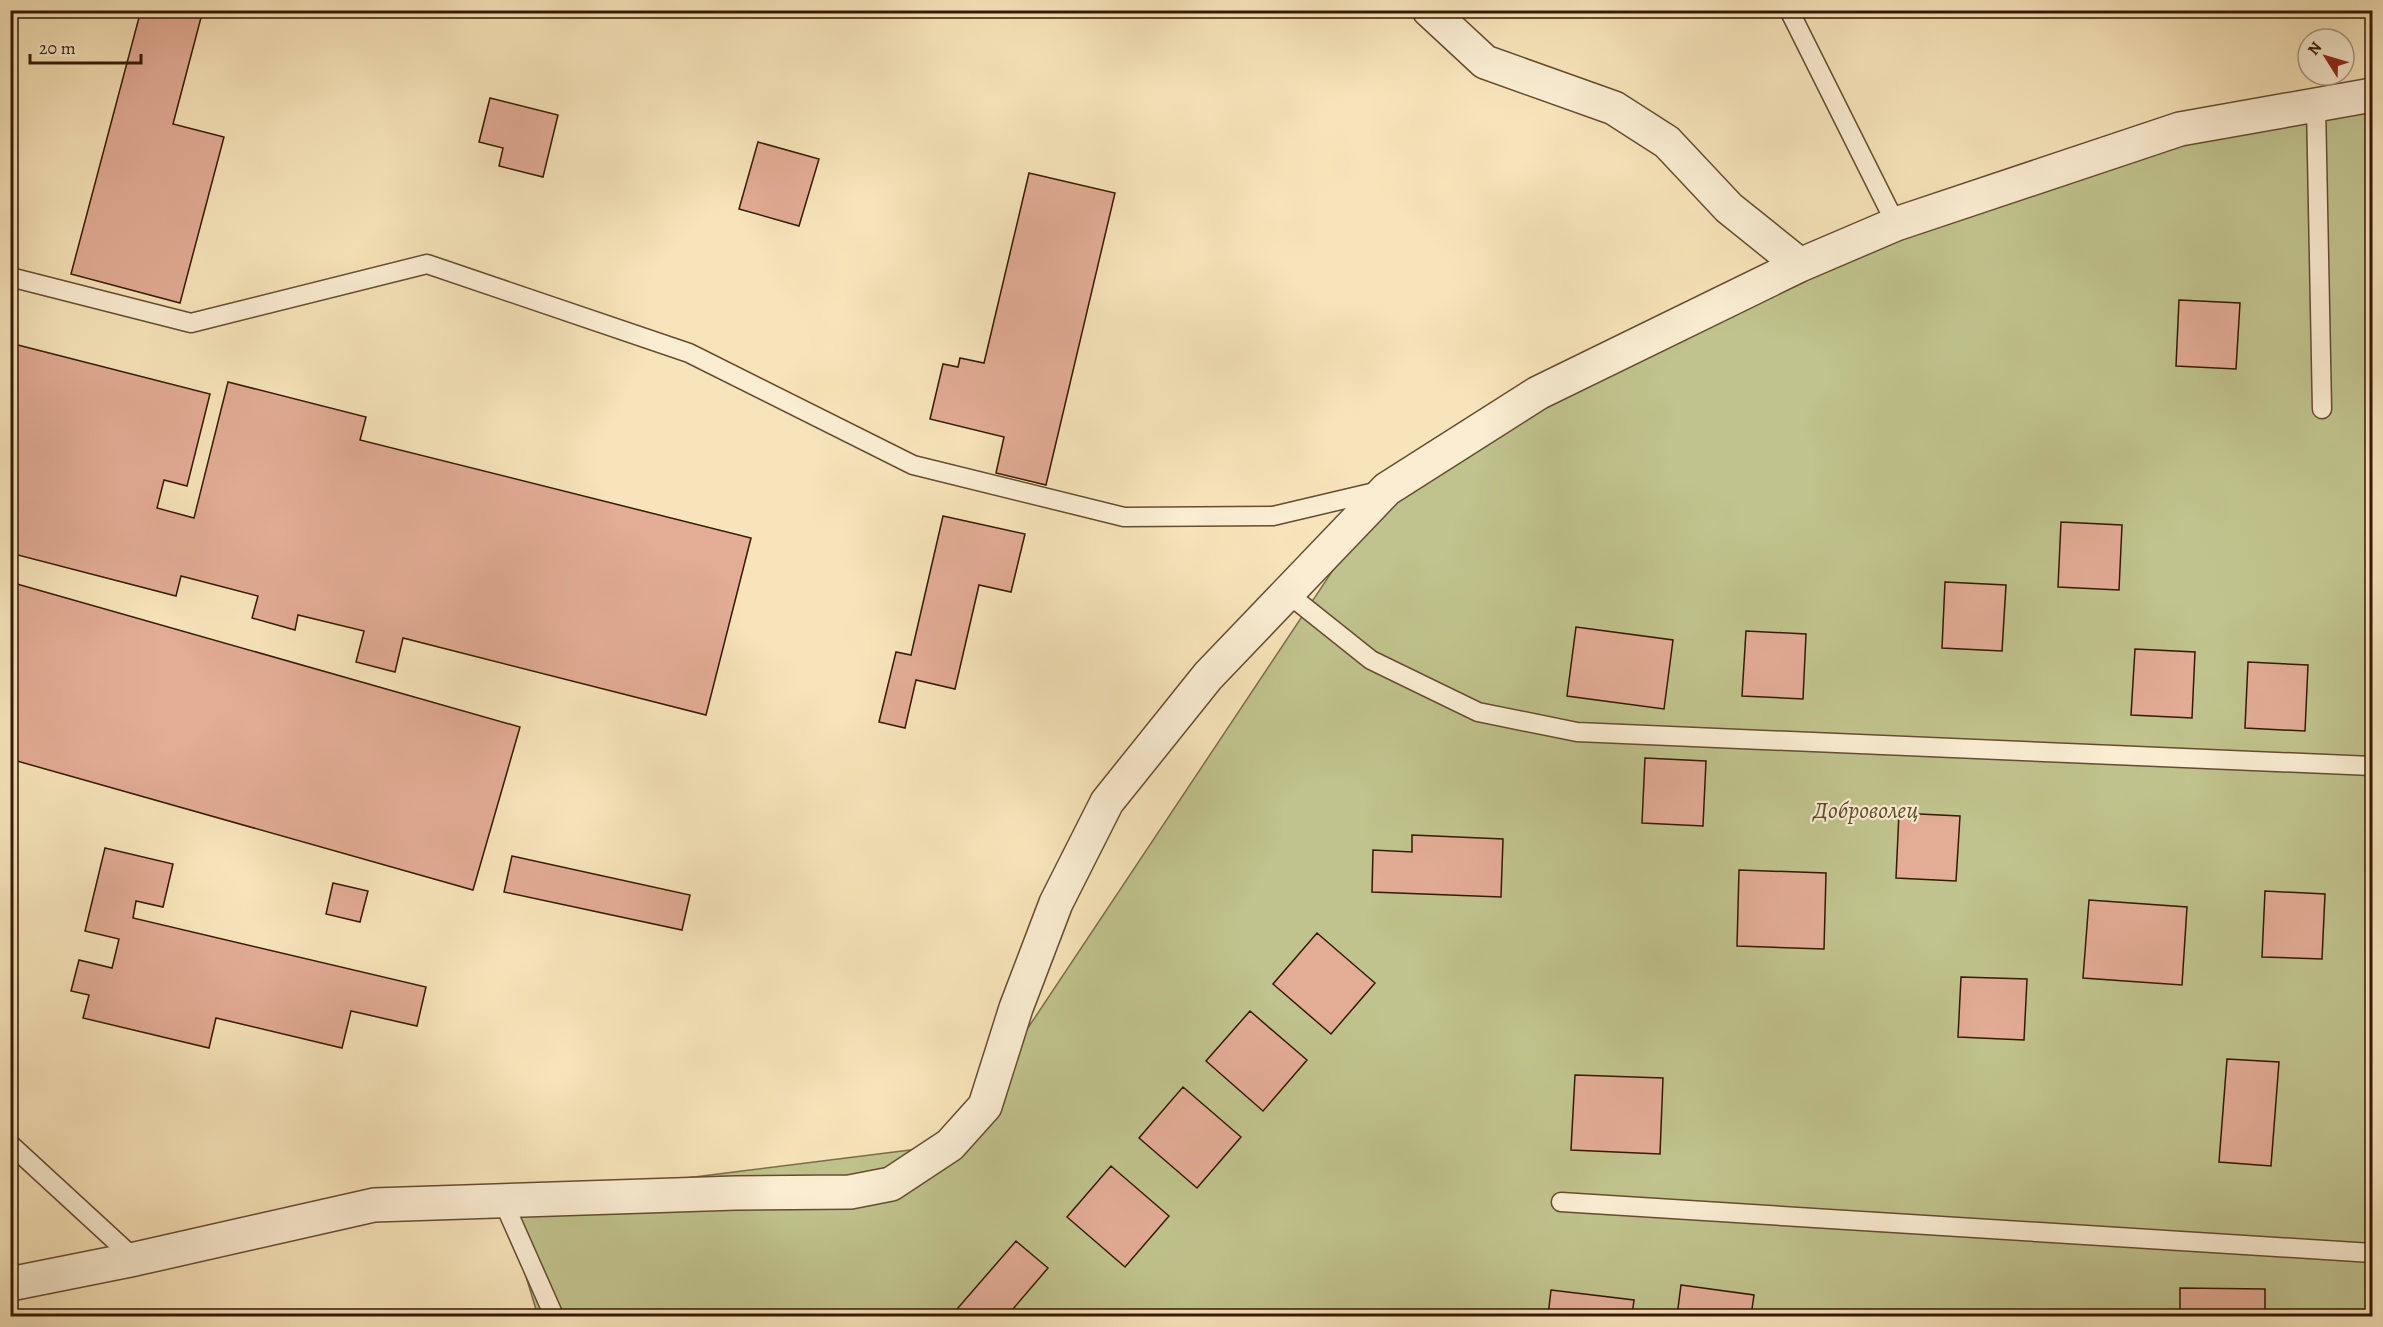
<svg xmlns="http://www.w3.org/2000/svg" width="2383" height="1327" viewBox="0 0 2383 1327" font-family="Alegreya,serif">
  <rect width="100%" height="100%" fill="#f7e4ba"/>
  <filter id="stains"><feTurbulence type="fractalNoise" baseFrequency=".00333" numOctaves="4"/><feColorMatrix values="0 0 0 0 .2 0 0 0 0 .09 0 0 0 0 .02 0 0 0 .5 -.17"/></filter>
  <radialGradient id="worn" r=".72"><stop offset=".6" stop-color="#630" stop-opacity="0"/><stop offset="1" stop-color="#630" stop-opacity=".3"/></radialGradient>
  <path fill="#c0c38d" stroke="#7b6e48" stroke-width="1.5" d="M2372 98V1316H538L503 1201 950 1145 1387 489 1896 224 2316 105Z"/>
  <path fill="#e2ac95" stroke="#361902" stroke-width="1.5" d="M141 10H203L173 124 224 137 180 303 71 274Z
    M490 98 558 115 543 177 499 166 503 148 479 142Z
    M758 142 819 159 799 226 739 209Z
    M1029 173 1115 193 1046 485 996 473 1004 437 930 419 943 364 958 367 960 358 984 363Z
    M2179 300 2240 303 2236 369 2176 366Z
    M10 343 210 394 187 486 164 480 157 508 194 518 228 382 366 417 360 440 751 538 706 715 403 638 395 672 356 662 364 631 298 615 295 630 252 618 258 596 181 576 176 596 10 553Z
    M943 516 1025 534 1011 592 979 585 955 689 916 680 905 728 879 722 896 652 911 655Z
    M2061 522 2122 525 2119 590 2058 587Z
    M10 582 520 727 473 890 10 759Z
    M1945 582 2006 585 2002 651 1942 648Z
    M1576 627 1673 640 1664 709 1567 696Z
    M1746 631 1806 634 1803 699 1742 696Z
    M2135 649 2195 652 2192 718 2131 715Z
    M2248 662 2308 665 2305 731 2245 728Z
    M1645 758 1706 761 1703 826 1642 823Z
    M1899 813 1960 816 1956 881 1896 878Z
    M1412 835 1503 839 1501 897 1372 892 1373 850 1412 852Z
    M105 848 173 864 163 907 136 901 133 918 426 987 417 1026 351 1011 342 1048 216 1018 209 1048 83 1018 89 995 71 991 79 960 112 968 119 939 85 931Z
    M512 856 690 895 682 930 504 892Z
    M1739 870 1826 873 1824 949 1737 946Z
    M333 883 368 891 360 922 326 914Z
    M2265 891 2325 894 2322 959 2262 957Z
    M2089 900 2187 907 2182 985 2083 978Z
    M1317 933 1375 983 1331 1034 1273 984Z
    M1961 977 2027 979 2024 1040 1958 1037Z
    M1250 1011 1307 1060 1263 1111 1206 1061Z
    M2227 1059 2279 1062 2271 1166 2219 1162Z
    M1575 1075 1663 1078 1660 1154 1571 1150Z
    M1183 1087 1241 1137 1197 1188 1139 1138Z
    M1111 1166 1169 1216 1125 1267 1067 1217Z
    M1016 1241 1048 1268 1007 1316H951Z
    M1681 1285 1754 1295 1751 1316H1677Z
    M2180 1288 2265 1289V1316H2180Z
    M1551 1290 1634 1300 1632 1316H1548Z"/>
  <g fill="none" stroke-linecap="round" stroke-linejoin="round">
    <defs>
      <path id="lane" d="M1789 10 1896 224
        M2316 105 2322 409
        M10 277 191 323 427 264 689 353 913 465 1124 517 1273 516 1379 491
        M1287 593 1371 660 1478 712 1577 732 2372 766
        M10 1144 135 1259
        M503 1201 554 1316
        M1561 1202 2372 1253"/>
      <path id="street" d="M1429 10 1485 62 1614 108 1667 142 1729 208 1800 265
        M10 1284 135 1259 374 1205 736 1193 850 1192 891 1184 950 1145 985 1106 1016 1008 1056 903 1107 802 1208 676 1387 489 1538 393 1800 265 1896 224 2180 129 2372 95"/>
    </defs>
    <use href="#lane" stroke="#664c30" stroke-width="21"/>
    <use href="#street" stroke="#664c30" stroke-width="36"/>
    <use href="#lane" stroke="#faedd2" stroke-width="18"/>
    <use href="#street" stroke="#faedd2" stroke-width="33"/>
  </g>
  <g text-anchor="middle" stroke-width="4.5" stroke-linejoin="round" paint-order="stroke">
    <g font-size="24" font-style="italic" fill="#5f4c2c" stroke="#faedd2">
      <text x="1866" y="818">Доброволец</text>
    </g>
  </g>
  <rect width="2383" height="1327" fill="none" stroke="#f7e4ba" stroke-width="36"/>
  <rect x="12" y="12" width="2359" height="1303" fill="none" stroke="#361902" stroke-width="3"/>
  <rect x="18" y="18" width="2347" height="1291" fill="none" stroke="#361902" stroke-width="1.5"/>
  <g transform="translate(2326 57) rotate(307)"><circle r="28" fill="#faedd2" stroke="#ac987f" stroke-width="1.5"/>
  <path d="M0-4.5L10 22L0 15L-10 22Z" fill="#8f2418"/>
  <text y="-9" font-size="16" font-weight="bold" text-anchor="middle" fill="#361902">N</text>
  </g>
  <path d="M30 54v9h111v-9" fill="none" stroke="#361902" stroke-width="3"/>
  <text x="39" y="54" font-size="18" fill="#361902" stroke="#faedd2" stroke-width="4.5" paint-order="stroke">20 m</text>
  <rect width="100%" height="100%" filter="url(#stains)"/>
  <rect width="100%" height="100%" fill="url(#worn)"/>
</svg>
